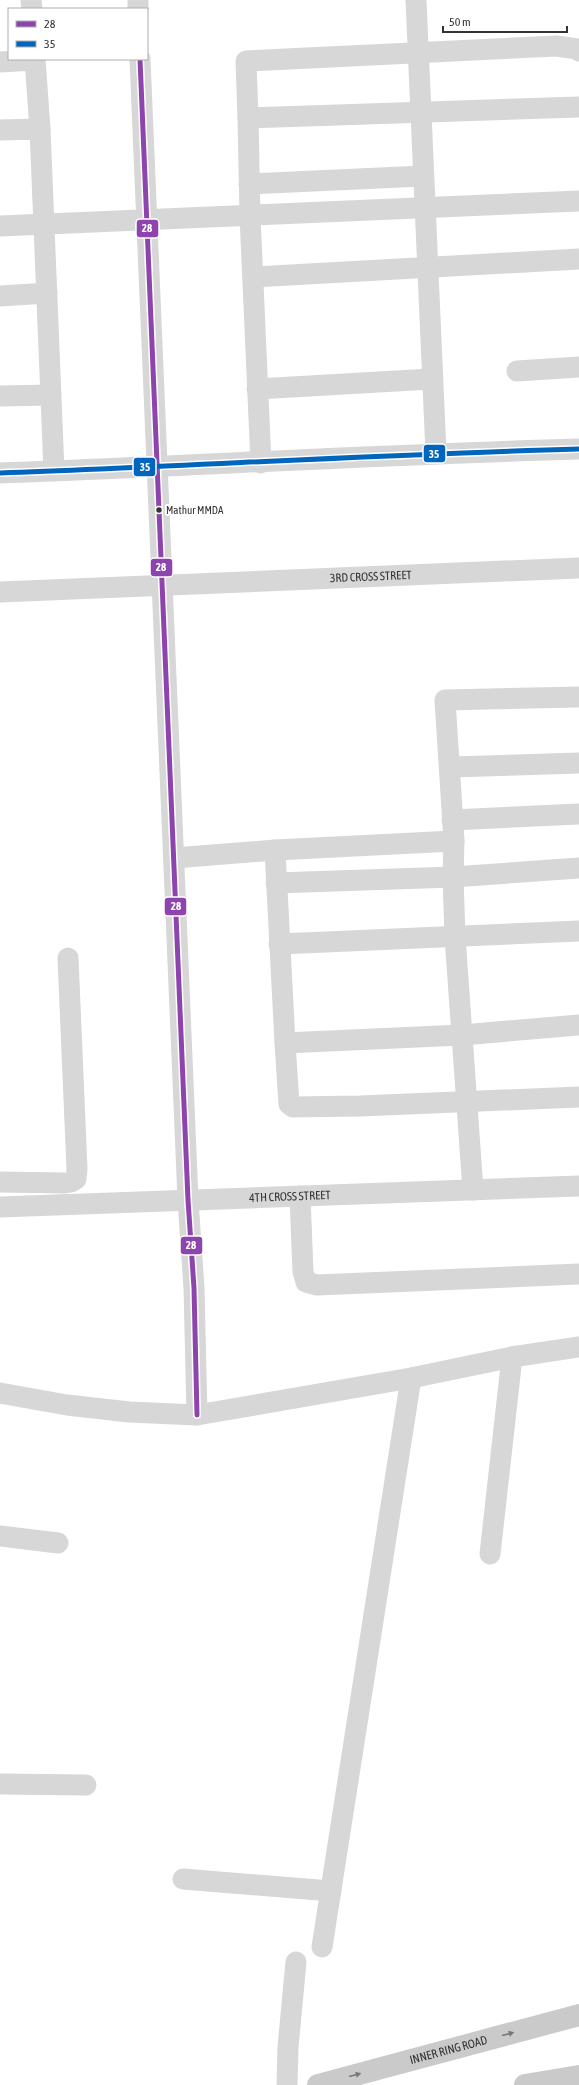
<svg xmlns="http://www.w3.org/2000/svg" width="579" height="2085" viewBox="0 0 579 2085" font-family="'Asap Condensed',sans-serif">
  <rect width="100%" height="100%" fill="#fff"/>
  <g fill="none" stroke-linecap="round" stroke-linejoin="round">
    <g stroke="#d7d7d7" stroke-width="21">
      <path d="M31 0 32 9"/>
      <path d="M138 0V9"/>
      <path d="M416 0 436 453"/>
      <path d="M35 59 40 129"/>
      <path d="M140 59 188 1200 194 1288 197 1415"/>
      <path d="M0 62 35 60"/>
      <path d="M248 118 246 61 556 46 578 49 579 51"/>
      <path d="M0 130 40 129 54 471"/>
      <path d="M249 184 423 176"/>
      <path d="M0 226 579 201"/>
      <path d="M253 277 579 259"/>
      <path d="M0 296 47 293"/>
      <path d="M517 371 579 367"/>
      <path d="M257 389 431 379"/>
      <path d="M0 396 51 395"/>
      <path d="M261 463 250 216 248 118 579 107"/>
      <path d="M0 473C193 466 386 454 579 449"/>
      <path id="s1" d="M0 592 579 568"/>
      <path d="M450 767 579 763"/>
      <path d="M452 820 579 814"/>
      <path d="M454 841 445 700 579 697"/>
      <path d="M275 850 285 1043 462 1035 579 1025"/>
      <path d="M174 858 275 850 454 841 453 877 579 868"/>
      <path d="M276 883 453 877 455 937 473 1190"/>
      <path d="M279 944 579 931"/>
      <path d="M285 1043 289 1104 293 1107 360 1106 579 1097"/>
      <path d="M0 1182 65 1183 71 1182 76 1179 77 1169 68 958"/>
      <path d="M300 1196 303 1272 306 1282 317 1285 579 1274"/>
      <path id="s2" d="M0 1207 579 1186"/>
      <path d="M0 1393 67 1405 129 1412 197 1415 411 1378 512 1357 579 1347"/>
      <path d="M0 1536 58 1543"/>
      <path d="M490 1554 512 1357"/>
      <path d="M0 1784 86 1785"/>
      <path d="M183 1879 331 1891"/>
      <path d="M322 1947 411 1378"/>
      <path d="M287 2085 288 2047 296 1962"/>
    </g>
    <g stroke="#cacaca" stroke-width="22">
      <path id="s3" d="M318 2085 579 2015"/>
      <path d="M525 2085 579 2076"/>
    </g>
    <defs>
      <path id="bus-1" d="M140 59 188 1200 194 1288 197 1415"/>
      <path id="bus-2" d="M0 473C193 466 386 454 579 449"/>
    </defs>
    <use href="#bus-1" stroke="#fff" stroke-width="8"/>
    <use href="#bus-2" stroke="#fff" stroke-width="8"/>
    <use href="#bus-1" stroke="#8e44ad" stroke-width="5"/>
    <use href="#bus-2" stroke="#0065bd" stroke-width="5"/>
  </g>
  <defs><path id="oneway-solid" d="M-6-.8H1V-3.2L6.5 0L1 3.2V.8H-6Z"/></defs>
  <g fill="#777">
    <use href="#oneway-solid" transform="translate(508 2034) rotate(-15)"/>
    <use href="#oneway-solid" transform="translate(355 2075) rotate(-15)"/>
  </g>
  <circle fill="#333" stroke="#fff" stroke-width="1.5" cx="159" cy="510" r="3.5"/>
  <g text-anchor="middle" stroke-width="4" stroke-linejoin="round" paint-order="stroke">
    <g font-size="11" fill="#333" stroke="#fff" text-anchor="start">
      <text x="166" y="514">Mathur MMDA</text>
    </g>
    <g font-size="12" fill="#333" stroke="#fff">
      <text dy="4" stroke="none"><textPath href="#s1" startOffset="371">3RD CROSS STREET</textPath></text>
      <text dy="4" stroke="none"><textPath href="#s2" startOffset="290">4TH CROSS STREET</textPath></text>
      <text dy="4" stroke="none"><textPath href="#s3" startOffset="135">INNER RING ROAD</textPath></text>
    </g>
  </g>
  <g stroke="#fff" stroke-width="1.5">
    <rect x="136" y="219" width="23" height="19" rx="4" fill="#8e44ad"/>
    <rect x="423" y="444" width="23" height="19" rx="4" fill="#0065bd"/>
    <rect x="133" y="457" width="23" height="20" rx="4" fill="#0065bd"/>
    <rect x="150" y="558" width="23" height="19" rx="4" fill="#8e44ad"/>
    <rect x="164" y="897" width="23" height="19" rx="4" fill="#8e44ad"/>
    <rect x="180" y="1236" width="23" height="19" rx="4" fill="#8e44ad"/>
  </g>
  <g font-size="11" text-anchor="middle" font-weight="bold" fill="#fff">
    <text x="147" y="232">28</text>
    <text x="434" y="458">35</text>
    <text x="145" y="471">35</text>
    <text x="161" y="571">28</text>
    <text x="176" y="910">28</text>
    <text x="191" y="1249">28</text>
  </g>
  <rect x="8" y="8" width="140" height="52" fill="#ffffff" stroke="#adadad"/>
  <rect x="16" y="21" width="20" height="6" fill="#8e44ad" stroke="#adadad"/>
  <text x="44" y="28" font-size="12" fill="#333333">28</text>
  <rect x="16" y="41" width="20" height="6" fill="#0065bd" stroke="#adadad"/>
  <text x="44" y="48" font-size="12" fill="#333333">35</text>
  <path d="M443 26v6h124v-6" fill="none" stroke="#333333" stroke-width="2"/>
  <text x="449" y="26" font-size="12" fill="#333333" stroke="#ffffff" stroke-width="3" paint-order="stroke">50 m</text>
</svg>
